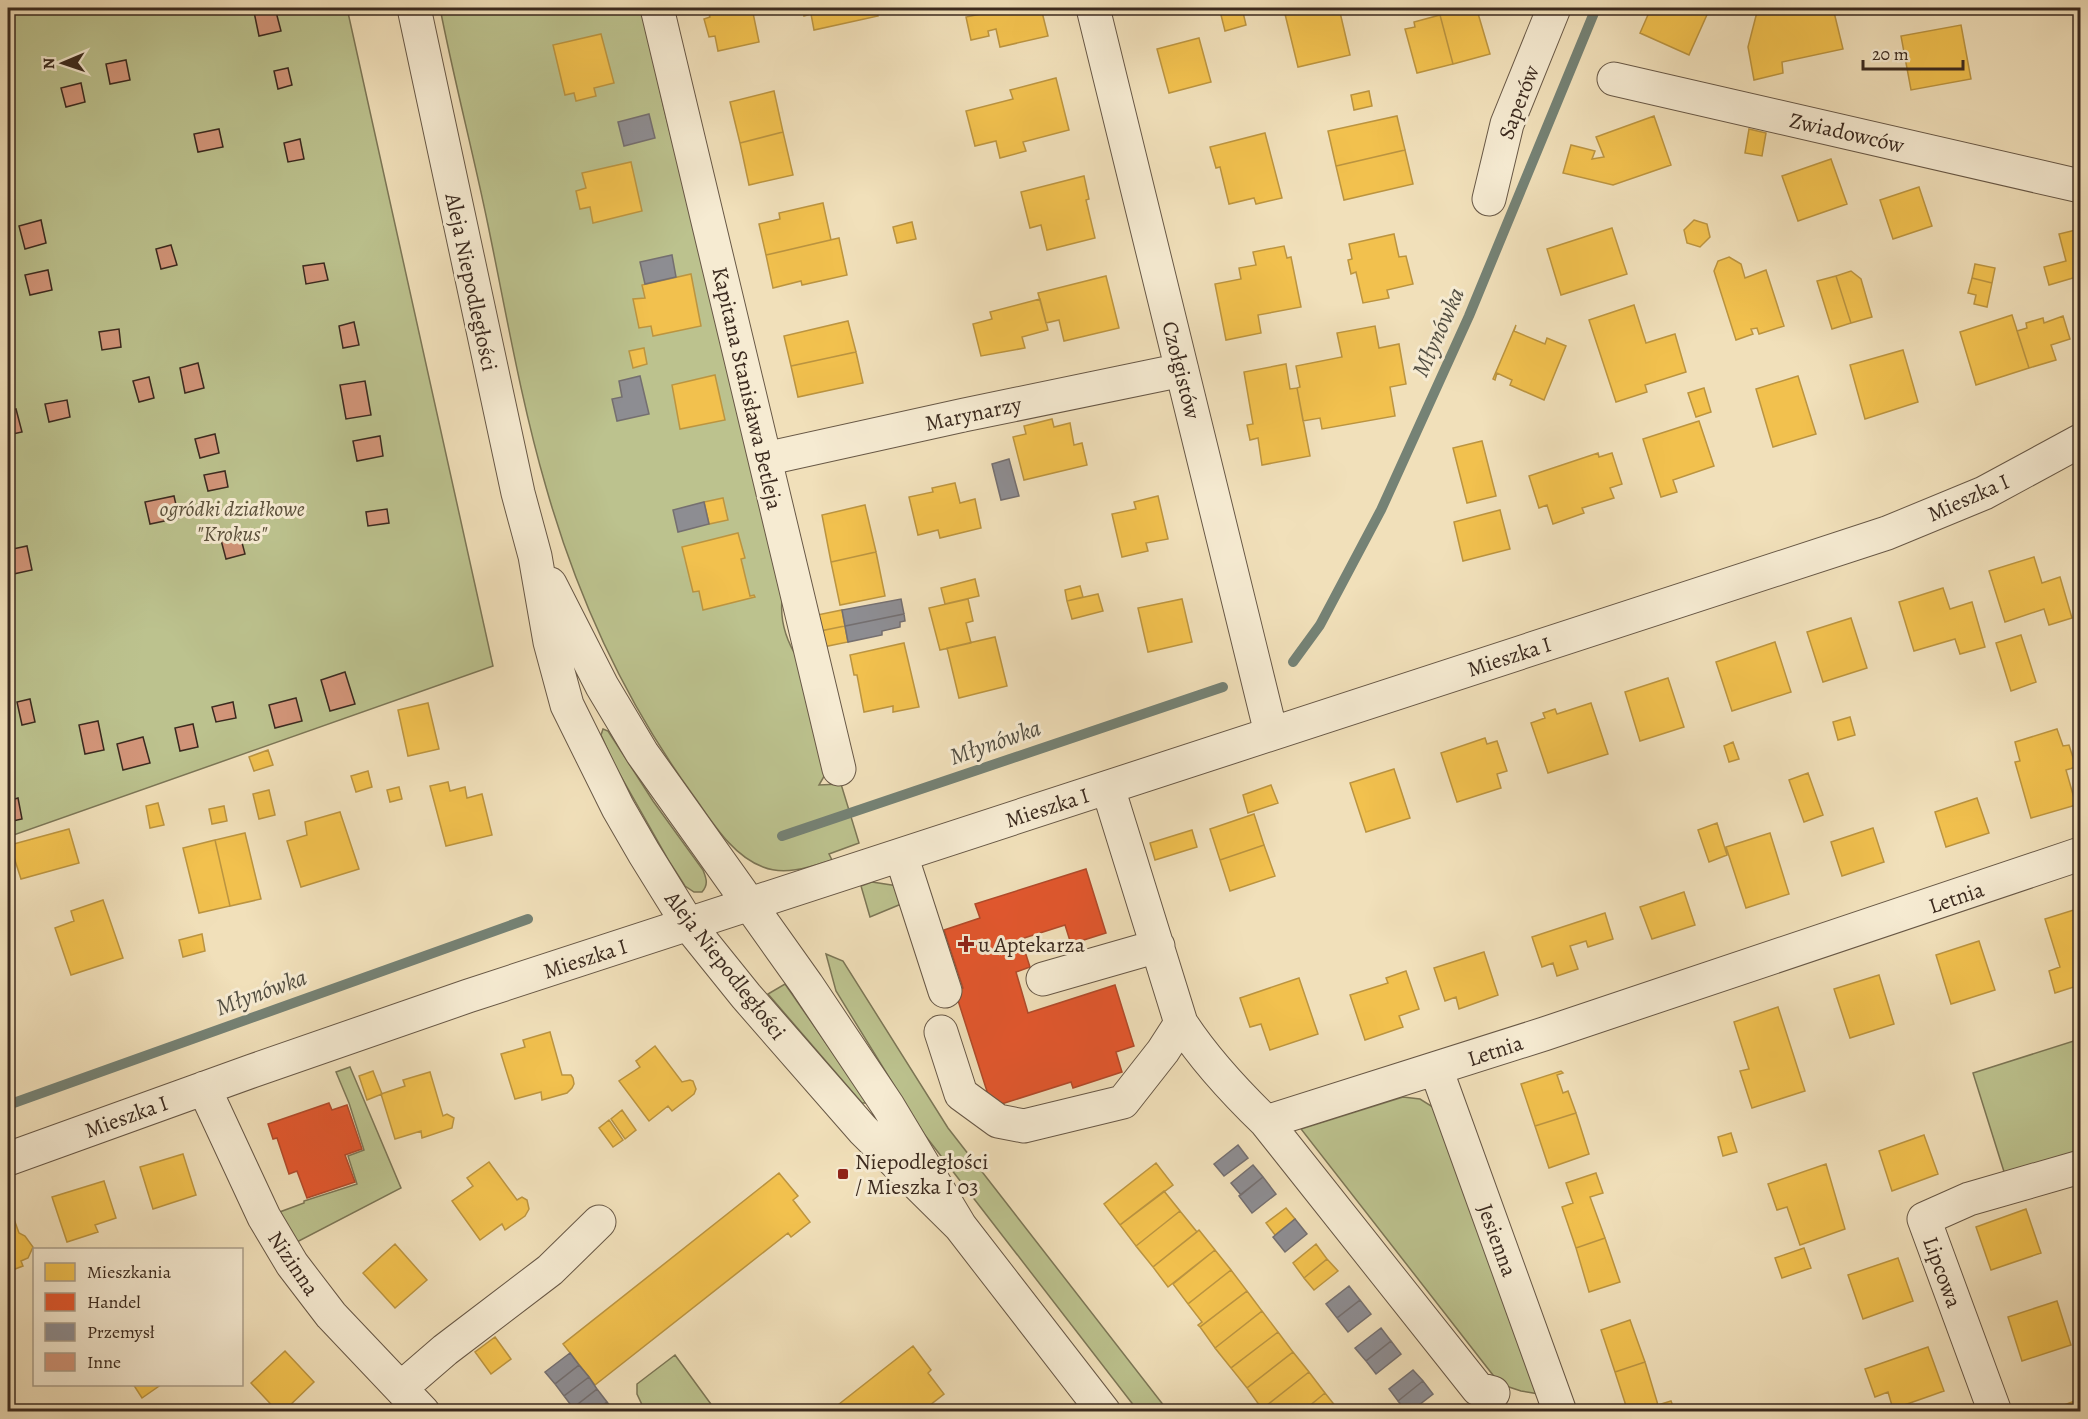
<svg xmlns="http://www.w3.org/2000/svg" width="2088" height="1419" viewBox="0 0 2088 1419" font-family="Alegreya,serif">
  <rect width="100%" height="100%" fill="#f1e0ba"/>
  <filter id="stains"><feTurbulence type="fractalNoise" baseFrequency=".00333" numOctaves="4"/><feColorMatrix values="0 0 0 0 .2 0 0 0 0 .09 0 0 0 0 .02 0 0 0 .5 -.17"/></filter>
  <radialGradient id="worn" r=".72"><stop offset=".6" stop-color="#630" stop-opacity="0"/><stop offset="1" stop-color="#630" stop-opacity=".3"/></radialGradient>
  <path fill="#bcc28e" stroke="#7c7656" stroke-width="1.5" d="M8 8H347L493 666 8 837Z
    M440 8H642L663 104 725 353 782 600C780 621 787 642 798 659L826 773 819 785 841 784 859 843 829 854 832 860C810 867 785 876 763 867 731 855 712 821 693 795 626 703 577 596 546 487 521 401 506 312 488 225 473 152 454 80 440 8Z
    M603 729 608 731 653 801 703 870C706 878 709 884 702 892H694L685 886 669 861 614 764 601 735Z
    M872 882 898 886 906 902 870 917 861 886Z
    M826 954 843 961 948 1128 1168 1411H1138L924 1134 836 991Z
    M785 984 866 1101V1103H862L768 994Z
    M2080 1039V1154L2006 1178 1973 1073Z
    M350 1067 401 1188 295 1243 277 1213 304 1203V1201L357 1184 348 1156 364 1150 349 1103 336 1072Z
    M1403 1097 1420 1099 1436 1109 1539 1394 1521 1391 1500 1384 1301 1129Z
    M675 1355 716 1411H645L637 1394V1384Z"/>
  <path fill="#f2c14e" stroke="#bb9440" stroke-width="1.5" d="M708 8H752L759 42 718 51 715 36 709 37 704 19 710 17Z
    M803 8H876L878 16 814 30 811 14 804 16Z
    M990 8H1041L1048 36 1000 47 996 29 988 31 989 36 971 40 966 17 991 12Z
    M1234 8H1242L1246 25 1225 31 1220 11Z
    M1294 8H1339L1350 55 1298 67 1284 10Z
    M1466 8 1468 13 1477 10 1490 54 1453 64 1440 15Z
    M1651 8H1710L1689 55 1640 33Z
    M1777 8H1833L1843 49 1782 62 1783 73 1754 80 1748 47 1757 12Z
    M1440 15 1453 64 1417 73 1405 29 1415 27 1414 22Z
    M1961 25 1971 79 1911 90 1901 36Z
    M601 34 614 83 594 88 596 96 576 101 574 93 565 95 553 45Z
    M1199 38 1211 82 1169 93 1157 49Z
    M1056 78 1069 130 1023 142 1026 151 1000 158 996 141 975 146 966 111 1013 99 1010 90Z
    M774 91 783 132 740 143 730 102Z
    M1369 91 1372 106 1354 110 1351 95Z
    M1397 116 1405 150 1336 166 1328 131Z
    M1654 116 1671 165 1613 185 1563 173 1571 145 1595 151 1592 159 1604 157 1596 137Z
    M1749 129 1766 133 1762 156 1745 153Z
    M783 132 793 175 749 185 740 143Z
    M1265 133 1282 198 1256 204 1254 198 1229 204 1220 167 1216 168 1210 147Z
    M1405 150 1413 184 1344 200 1336 166Z
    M1831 159 1847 204 1798 221 1782 176Z
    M631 162 642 211 593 223 590 207 580 209 576 191 586 188 582 173Z
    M1084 176 1089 199 1086 200 1095 238 1047 250 1041 225 1030 228 1021 192Z
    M1919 187 1932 226 1893 239 1880 200Z
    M823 203 831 240 766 255 759 224 780 219 779 213Z
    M1694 220 1707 224 1710 237 1700 247 1687 243 1684 230Z
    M912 222 916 239 897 243 893 227Z
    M1612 228 1627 274 1561 295 1547 249Z
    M2080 229V276L2049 285 2044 267 2066 261 2059 234Z
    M1394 234 1399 257 1406 256 1413 284 1387 290 1389 298 1363 303 1356 272 1351 274 1348 260 1352 259 1349 244Z
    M839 238 847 275 802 285 801 281 773 288 766 255Z
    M1284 246 1287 258 1291 257 1301 307 1258 315 1261 333 1226 340 1215 284 1241 279 1239 268 1256 265 1253 252Z
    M1729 257 1741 264 1745 278 1766 270 1784 326 1759 334 1757 328 1751 329 1753 334 1736 340 1714 271 1718 261Z
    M1975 264 1995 268 1992 283 1972 278Z
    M1851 271 1861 279 1872 317 1851 323 1836 276Z
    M691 274 701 326 653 336 651 326 639 328 633 299 645 298 642 285Z
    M1106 276 1119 328 1064 341 1059 320 1046 323 1038 293Z
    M1836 276 1851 323 1832 329 1817 281Z
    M1972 278 1992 283 1987 307 1974 304 1976 295 1968 293Z
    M1040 299 1048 330 1022 337 1025 348 981 356 973 324 992 319 990 312Z
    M1634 305 1646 343 1675 334 1686 372 1645 385 1647 392 1616 402 1589 320Z
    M2012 315 2029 368 1976 385 1960 332Z
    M2063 316 2070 339 2051 345 2056 360 2029 368 2017 331 2027 328 2026 323 2043 318 2044 323Z
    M848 321 856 352 791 366 784 336Z
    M1516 325 1514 331 1545 344 1547 338 1566 346 1544 400 1510 385 1512 380 1497 373 1495 380 1493 379Z
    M1375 326 1379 348 1399 344 1406 384 1390 387 1395 416 1322 429 1320 418 1303 421 1297 388 1300 387 1296 366 1342 357 1337 333Z
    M644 348 647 364 633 368 629 351Z
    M1903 350 1918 402 1865 419 1850 365Z
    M856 352 863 383 798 397 791 366Z
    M1286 364 1290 389 1297 388 1310 456 1262 465 1258 438 1250 440 1247 425 1253 424 1244 372Z
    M715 375 725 420 680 429 672 385Z
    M1798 376 1816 434 1773 447 1756 389Z
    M1704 388 1711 412 1696 417 1688 393Z
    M1052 419 1054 427 1070 423 1074 445 1082 443 1087 465 1024 480 1013 437 1026 434 1024 426Z
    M1699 421 1714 466 1673 480 1677 492 1661 497 1643 439Z
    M1482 441 1496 496 1467 503 1453 448Z
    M1598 453 1599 457 1612 453 1622 484 1610 488 1614 498 1582 508 1584 513 1553 524 1547 505 1539 508 1529 476Z
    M955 483 960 503 975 499 981 528 940 538 938 530 918 535 909 497 933 492 932 488Z
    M1158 496 1168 539 1146 543 1148 551 1122 557 1112 514 1136 509 1134 502Z
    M723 498 728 520 709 524 704 502Z
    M865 505 876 552 831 562 822 515Z
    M1500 510 1510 549 1463 561 1454 522Z
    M738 533 745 558 741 559 750 596 754 595 755 597 703 610 699 591 693 592 682 547Z
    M876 552 885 596 840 605 831 562Z
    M2034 557 2042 583 2060 577 2072 618 2049 625 2044 609 2005 622 1989 571Z
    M975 579 979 596 945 604 941 588Z
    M1080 586 1083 597 1067 601 1065 590Z
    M1943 588 1950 609 1972 602 1985 647 1960 654 1955 639 1914 651 1899 602Z
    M1098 594 1103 611 1072 619 1067 601Z
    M968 599 973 621 966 623 971 643 940 650 929 608Z
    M1182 599 1192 642 1148 652 1138 608Z
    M842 610 845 626 820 631 817 615Z
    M1851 618 1867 668 1823 682 1807 632Z
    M845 626 848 642 823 647 820 631Z
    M2021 635 2036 682 2011 691 1996 643Z
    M995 637 1007 686 959 698 947 648Z
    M1775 642 1791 692 1732 711 1716 662Z
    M904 643 919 707 893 712V706L864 712 857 675H854L850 655Z
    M1668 678 1684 727 1640 741 1625 692Z
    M428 703 439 749 408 756 398 710Z
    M1591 703 1608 754 1548 773 1531 723 1545 718 1543 713 1555 709 1557 714Z
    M1850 717 1855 735 1838 740 1833 722Z
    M2057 729 2063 746 2069 745 2076 767 2066 770 2076 805 2031 818 2015 762 2020 761 2015 742Z
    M1485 738 1487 744 1497 741 1507 771 1497 774 1501 788 1457 802 1441 753Z
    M1733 742 1739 759 1729 762 1724 746Z
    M268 750 273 765 254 771 249 757Z
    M1394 769 1410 818 1366 832 1350 783Z
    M368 771 372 787 356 792 351 776Z
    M1808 773 1823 815 1804 822 1789 780Z
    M448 782 450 791 465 787 467 798 482 794 492 835 446 846 430 786Z
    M1271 785 1278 803 1248 813 1243 795Z
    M399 787 402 799 390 802 387 790Z
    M269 790 275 815 259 819 253 794Z
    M1977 798 1989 833 1946 847 1935 812Z
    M158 803 164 825 150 828 146 806Z
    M224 806 227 821 212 824 209 809Z
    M340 812 359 869 301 887 287 841 307 835 305 822Z
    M1254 814 1264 845 1220 860 1210 829Z
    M1717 823 1727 855 1709 862 1698 830Z
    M1873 828 1884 862 1842 876 1831 842Z
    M69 829 79 863 21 879 10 845Z
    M1192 830 1197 847 1155 860 1150 843Z
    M245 833 261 899 230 906 215 840Z
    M1770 833 1789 894 1746 908 1726 847Z
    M215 840 230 906 199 913 183 848Z
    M1264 845 1275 876 1230 891 1220 860Z
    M1684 892 1695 925 1652 939 1640 907Z
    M103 900 123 958 71 975 55 928 74 921 71 911Z
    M2080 908V985L2055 993 2049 971 2060 967 2045 919Z
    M1605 913 1613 939 1588 947 1586 941 1570 946 1578 969 1557 976 1553 963 1542 967 1532 937Z
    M202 934 205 951 183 957 179 940Z
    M1979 941 1995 990 1951 1004 1936 955Z
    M1484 952 1498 995 1459 1009 1456 997 1445 1001 1434 968Z
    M1406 971 1419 1009 1399 1016 1403 1027 1365 1040 1350 995 1388 983 1386 978Z
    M1879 975 1894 1024 1850 1038 1834 989Z
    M1299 978 1318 1034 1270 1050 1261 1024 1250 1027 1240 998Z
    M1778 1007 1805 1091 1752 1108 1740 1071 1749 1069 1734 1022Z
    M550 1032 562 1075H571L573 1078 574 1084 572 1088 567 1093 542 1100 541 1092 515 1099 501 1054 525 1047 523 1040Z
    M655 1046 682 1082 690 1080 693 1081 696 1089 694 1094 672 1111 668 1106 649 1121 619 1081 640 1067 636 1061Z
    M373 1071 382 1094 367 1100 359 1076Z
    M1561 1071 1563 1073 1557 1075 1563 1093 1568 1091 1576 1113 1535 1126 1521 1084Z
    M430 1072 443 1116 447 1114 454 1118 452 1128 422 1138 421 1131 395 1139 381 1094 405 1086 403 1080Z
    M622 1110 636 1130 625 1139 611 1119Z
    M1576 1113 1589 1154 1549 1168 1535 1126Z
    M609 1120 623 1140 613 1147 599 1128Z
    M1731 1133 1737 1152 1723 1156 1718 1137Z
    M1924 1135 1938 1174 1892 1191 1879 1151Z
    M183 1154 196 1195 153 1209 140 1167Z
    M489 1162 517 1200 522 1197 527 1200 529 1209 525 1216 505 1230 502 1224 480 1240 452 1201 473 1186 467 1178Z
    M1156 1163 1173 1185 1120 1225 1104 1204Z
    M1826 1164 1845 1229 1800 1245 1787 1207 1777 1210 1768 1184Z
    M779 1173 798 1196 793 1200 810 1222 791 1237 788 1233 595 1385 563 1344Z
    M1596 1173 1603 1193 1590 1197 1605 1238 1576 1248 1562 1207 1573 1203 1566 1183Z
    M104 1181 116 1218 95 1225 98 1232 67 1242 52 1197Z
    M1164 1191 1180 1211 1136 1246 1120 1225Z
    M10 1208 19 1233 25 1236 33 1247 28 1258 21 1261 23 1266 10 1271 8 1266V1209Z
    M1286 1208 1295 1219 1275 1235 1266 1223Z
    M2026 1209 2041 1253 1991 1270 1976 1227Z
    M1180 1211 1197 1232 1153 1267 1136 1246Z
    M1199 1230 1215 1250 1168 1287 1153 1267Z
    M1605 1238 1620 1282 1589 1292 1576 1248Z
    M395 1244 427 1280 395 1308 363 1273Z
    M1316 1244 1327 1259 1304 1278 1293 1263Z
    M1804 1248 1811 1268 1782 1278 1775 1258Z
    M1215 1250 1231 1270 1188 1304 1173 1284Z
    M1898 1258 1913 1301 1863 1319 1848 1275Z
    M1327 1259 1338 1271 1314 1290 1304 1278Z
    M1231 1270 1247 1291 1200 1327 1198 1325 1202 1322 1188 1304Z
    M1247 1291 1262 1311 1215 1348 1200 1327Z
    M2057 1301 2071 1345 2022 1361 2008 1317Z
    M1262 1311 1278 1332 1231 1368 1215 1348Z
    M1630 1320 1645 1362 1615 1372 1601 1330Z
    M1278 1332 1293 1352 1247 1388 1231 1368Z
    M495 1337 511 1359 491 1374 475 1352Z
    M913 1346 931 1370 928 1373 944 1394 925 1409 921 1405 913 1412H829Z
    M1928 1347 1944 1391 1893 1409 1888 1392 1875 1397 1865 1369Z
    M285 1351 314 1382 283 1412H278L251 1383Z
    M1293 1352 1309 1372 1262 1409 1247 1388Z
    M1645 1362 1658 1405 1671 1401 1675 1412H1628L1615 1372Z
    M1309 1372 1325 1393 1302 1412H1265L1262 1409Z
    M133 1384H162L142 1398Z
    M1325 1393 1340 1412H1302Z
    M2080 1399V1412H2045Z"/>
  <path fill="#e4572e" stroke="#b14a2a" stroke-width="1.5" d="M1086 869 1106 933 1071 944 1065 925 1021 939 1030 967 1016 972 1028 1013 1115 985 1134 1046 1116 1052 1122 1072 1073 1088 1071 1082 992 1107 955 991 963 988 944 930 980 918 975 904Z
    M329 1103 332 1110 347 1105 362 1149 345 1155 355 1182 307 1198 297 1171 289 1174 277 1138 273 1139 268 1124Z"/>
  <path fill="#8d8d92" stroke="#746f70" stroke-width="1.5" d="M649 114 655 138 624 146 618 122Z
    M672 255 676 277 645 284 640 262Z
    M640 376 649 414 617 421 612 399 622 397 619 381Z
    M1009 459 1019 496 1001 500 992 464Z
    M704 502 709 524 678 532 673 510Z
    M901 599 904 614 845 626 842 610Z
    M904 614 905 621 900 622V627L882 631V635L848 642 845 626Z
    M1238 1145 1248 1158 1224 1176 1214 1164Z
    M1253 1165 1263 1177 1241 1195 1231 1183Z
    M1263 1177 1276 1194 1252 1213 1239 1196Z
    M1295 1219 1307 1234 1285 1252 1273 1237Z
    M1349 1286 1360 1300 1337 1318 1326 1304Z
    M1360 1300 1371 1314 1348 1332 1337 1318Z
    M1381 1328 1391 1341 1366 1361 1355 1348Z
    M1391 1341 1401 1354 1376 1374 1366 1361Z
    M570 1353 579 1365 555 1384 545 1372Z
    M579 1365 589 1377 564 1396 555 1384Z
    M1413 1370 1423 1381 1398 1401 1389 1389Z
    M589 1377 597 1389 573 1408 564 1396Z
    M1423 1381 1433 1394 1410 1412H1407L1398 1401Z
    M597 1389 607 1402 595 1412H576L573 1408Z
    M607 1402 615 1412H595Z"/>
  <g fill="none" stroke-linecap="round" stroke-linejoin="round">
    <path stroke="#758275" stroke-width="10" d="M1293 662 1320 625 1381 510 1469 316 1596 8
      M782 836 1223 687
      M8 1105 528 919"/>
  </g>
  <path fill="#d29579" stroke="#3b2a1f" stroke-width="1.5" d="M275 8 281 31 259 36 254 12Z
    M126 60 130 80 110 84 106 64Z
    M288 68 292 85 278 89 274 71Z
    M81 83 85 102 66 107 61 88Z
    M219 129 223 147 198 152 194 134Z
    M300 139 304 159 288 162 284 143Z
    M41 220 46 243 25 249 19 226Z
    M171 245 177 265 161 269 156 249Z
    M324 263 328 280 306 284 303 266Z
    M48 270 52 290 30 295 25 275Z
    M354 322 359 345 343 348 339 326Z
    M119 329 121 347 102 350 99 332Z
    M198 363 204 388 185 393 180 368Z
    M149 377 154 398 139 402 133 381Z
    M365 381 371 415 346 419 340 385Z
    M67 400 70 417 49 422 45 404Z
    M16 409 22 432 8 435V411Z
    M215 434 219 453 200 458 195 439Z
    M380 436 383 456 357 461 353 441Z
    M225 471 228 487 208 491 204 475Z
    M174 496 179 518 150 524 145 502Z
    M387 509 389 523 368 526 366 512Z
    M240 535 245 554 226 559 221 540Z
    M27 546 32 570 9 575 8 550Z
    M345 672 355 704 330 711 321 680Z
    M296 698 302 721 275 728 269 705Z
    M30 699 35 722 22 725 17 702Z
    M233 702 236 718 216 722 212 707Z
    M98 721 104 750 85 754 79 725Z
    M193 724 198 747 180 751 175 728Z
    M143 737 150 763 123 770 117 744Z
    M18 798 22 819 8 822V801Z"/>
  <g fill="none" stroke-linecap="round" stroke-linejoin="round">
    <defs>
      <path id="minor" d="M414 8 518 493 535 556 550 642 567 705 618 808 644 853 688 924 746 996 863 1130 960 1226
        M657 8 839 769
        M1093 8 1271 733
        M1614 79 2080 186
        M1489 199 1507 124 1554 8
        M765 459 964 415 1182 370
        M550 584 602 686 642 753 807 985 888 1106 960 1226 1104 1412
        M1108 788 1181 1023C1205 1060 1234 1091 1266 1122L1544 1034 2080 854
        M901 855 945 991
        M1043 979 1158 946
        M941 1032 961 1094 998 1121 1024 1126 1123 1102 1163 1051 1181 1023
        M1436 1069 1560 1412
        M204 1088 264 1217 292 1264 331 1315 423 1412
        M1266 1122 1478 1389 1493 1393
        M8 1159 252 1071 468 996 1887 533 1984 493 2080 441
        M401 1388 445 1350 550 1270 599 1222
        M1995 1412 1924 1219 1969 1199 2080 1167"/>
    </defs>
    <use href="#minor" stroke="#685846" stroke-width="35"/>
    <use href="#minor" stroke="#f6ebd2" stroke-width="33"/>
  </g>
  <g fill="#8f2418" stroke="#f6ebd2" stroke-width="2">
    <path d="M963 935h6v6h6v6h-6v6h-6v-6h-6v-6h6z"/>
    <rect x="837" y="1168" width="12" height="12" rx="3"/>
  </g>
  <g text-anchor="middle" stroke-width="6" stroke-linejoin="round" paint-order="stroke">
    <g font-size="22" fill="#3b2a1f" stroke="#f6ebd2">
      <text transform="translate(1518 102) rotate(-69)" y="8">Saperów</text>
      <text transform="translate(1847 132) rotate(13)" y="8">Zwiadowców</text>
      <text transform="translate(472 282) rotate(78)" y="8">Aleja Niepodległości</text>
      <text transform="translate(1182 370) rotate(76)" y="8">Czołgistów</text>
      <text transform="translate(748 388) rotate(77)" y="8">Kapitana Stanisława Betleja</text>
      <text transform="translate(973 413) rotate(-12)" y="8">Marynarzy</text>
      <text transform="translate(1968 497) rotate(-24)" y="8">Mieszka I</text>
      <text transform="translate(1509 656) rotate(-18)" y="8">Mieszka I</text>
      <text transform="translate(1047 807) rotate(-18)" y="8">Mieszka I</text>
      <text transform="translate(1956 897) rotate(-19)" y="8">Letnia</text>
      <text transform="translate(585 958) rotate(-18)" y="8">Mieszka I</text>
      <text transform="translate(726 965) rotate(52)" y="8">Aleja Niepodległości</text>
      <text transform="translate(1495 1050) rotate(-18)" y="8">Letnia</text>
      <text transform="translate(126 1116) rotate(-20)" y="8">Mieszka I</text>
      <text transform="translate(1498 1240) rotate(70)" y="8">Jesienna</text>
      <text transform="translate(294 1263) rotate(56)" y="8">Nizinna</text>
      <text transform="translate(1943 1272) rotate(70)" y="8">Lipcowa</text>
    </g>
    <g font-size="22" font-style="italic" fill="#5b503b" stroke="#f6ebd2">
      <text x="232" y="516">ogródki działkowe<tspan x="232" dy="25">"Krokus"</tspan></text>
    </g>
    <g font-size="22" fill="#3b2a1f" stroke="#f6ebd2" text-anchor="start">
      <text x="978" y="952">u Aptekarza</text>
      <text x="855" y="1169">Niepodległości<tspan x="855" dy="25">/ Mieszka I 03</tspan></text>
    </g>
    <g font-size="24" font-style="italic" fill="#534f43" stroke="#f6ebd2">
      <text transform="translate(1438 332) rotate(-66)" y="8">Młynówka</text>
      <text transform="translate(995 742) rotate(-19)" y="8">Młynówka</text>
      <text transform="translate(261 992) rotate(-20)" y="8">Młynówka</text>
    </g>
  </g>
  <rect width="2088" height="1419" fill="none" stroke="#f1e0ba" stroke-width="30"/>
  <rect x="9" y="9" width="2070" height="1401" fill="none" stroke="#3b2a1f" stroke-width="3"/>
  <rect x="15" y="15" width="2058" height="1389" fill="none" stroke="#3b2a1f" stroke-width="1.5"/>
  <rect x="33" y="1248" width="210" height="138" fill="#f6ebd2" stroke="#ab9e8a" stroke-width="1.5"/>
  <rect x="45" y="1263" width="30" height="18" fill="#f2c14e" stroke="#ab9e8a" stroke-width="1.5"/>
  <text x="87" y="1278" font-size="18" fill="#3b2a1f">Mieszkania</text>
  <rect x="45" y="1293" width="30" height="18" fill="#e4572e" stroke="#ab9e8a" stroke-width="1.5"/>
  <text x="87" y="1308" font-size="18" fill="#3b2a1f">Handel</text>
  <rect x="45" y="1323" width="30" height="18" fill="#8d8d92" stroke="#ab9e8a" stroke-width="1.5"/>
  <text x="87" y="1338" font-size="18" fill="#3b2a1f">Przemysł</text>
  <rect x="45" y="1353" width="30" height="18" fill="#d29579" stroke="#ab9e8a" stroke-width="1.5"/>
  <text x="87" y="1368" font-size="18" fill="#3b2a1f">Inne</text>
  <g transform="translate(63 63) rotate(268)" stroke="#f6ebd2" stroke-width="4.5" paint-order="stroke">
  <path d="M0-4.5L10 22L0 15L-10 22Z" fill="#3b2a1f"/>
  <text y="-9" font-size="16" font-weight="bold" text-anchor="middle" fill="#3b2a1f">N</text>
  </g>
  <path d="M1863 60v9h100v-9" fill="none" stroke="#3b2a1f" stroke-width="3"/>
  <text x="1872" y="60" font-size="18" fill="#3b2a1f" stroke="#f6ebd2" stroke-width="4.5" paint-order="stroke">20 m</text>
  <rect width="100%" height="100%" filter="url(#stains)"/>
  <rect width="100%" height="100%" fill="url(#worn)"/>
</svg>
